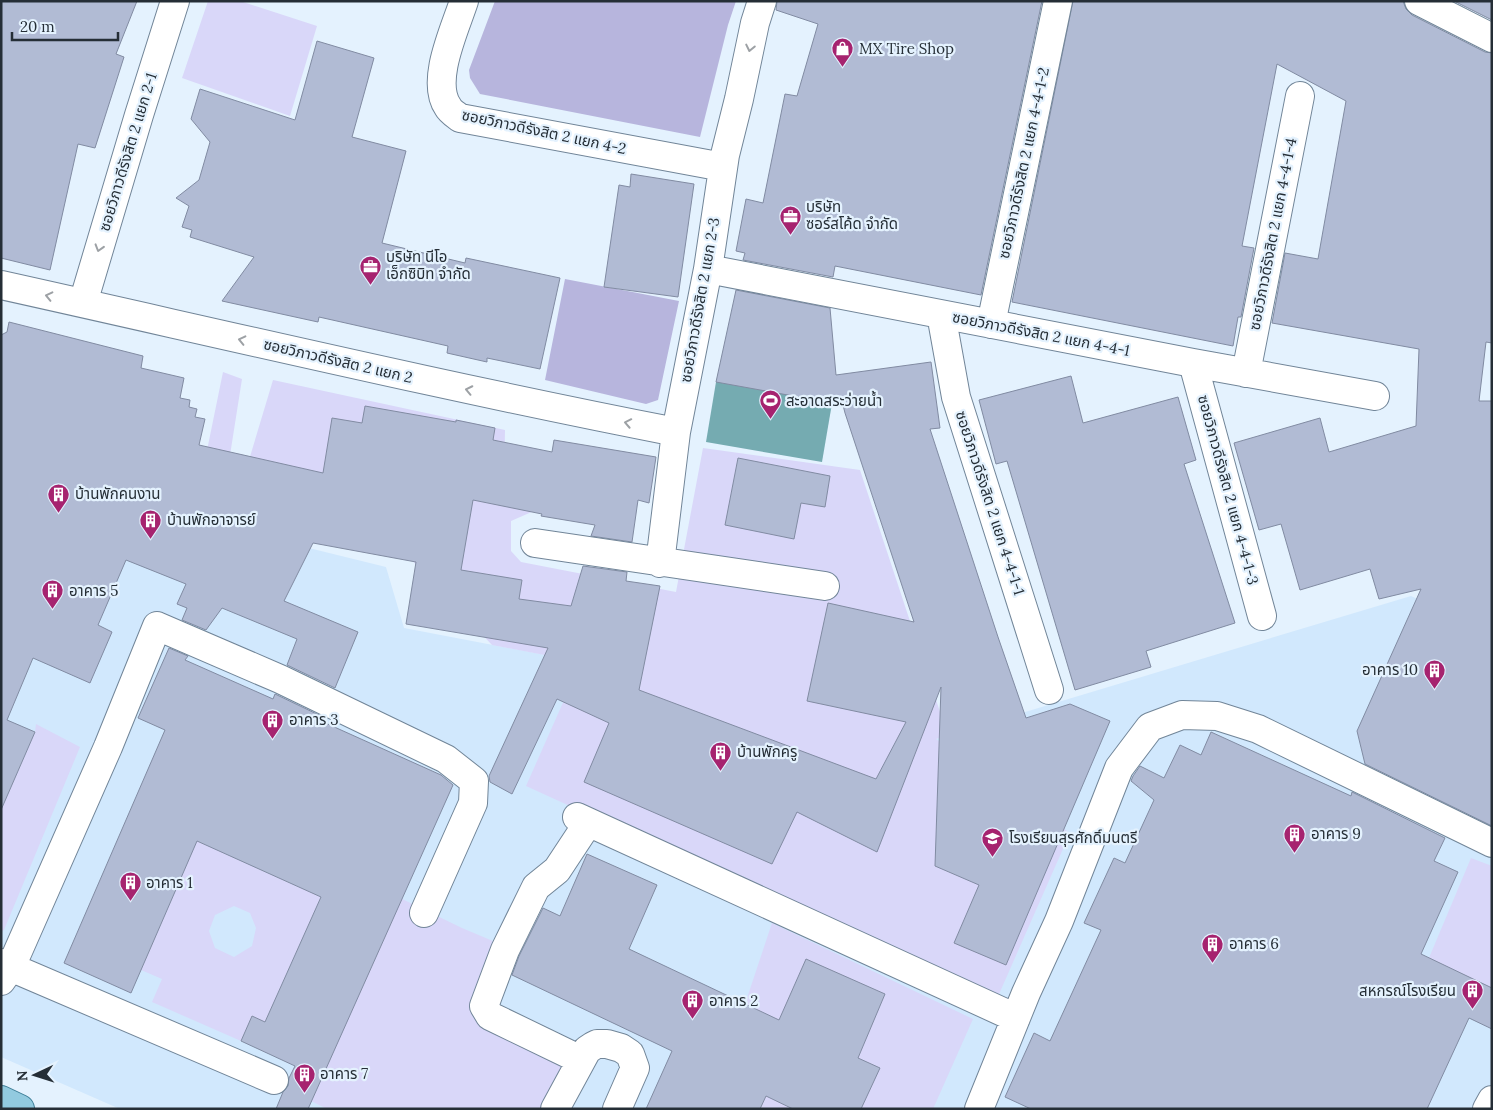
<svg xmlns="http://www.w3.org/2000/svg" width="1493" height="1110" viewBox="0 0 1493 1110" font-family="Lora,'Noto Sans Thai',serif">
  <rect width="100%" height="100%" fill="#e4f2fe"/>
  <path fill="#d1e8fd" d="M1 472 386 567 404 628 582 662 935 739 1411 596 1492 633V1109H120L1 1057Z"/>
  <path fill="#d9d7f9" fill-rule="evenodd" d="M208 1H240L317 26 290 116 182 78Z
    M223 372 242 379 219 525 193 519Z
    M273 380 505 430 504 486 550 504 511 521V551L521 562 676 592 703 448 860 470 946 730 948 735 936 739 1070 833 996 1001 526 786 581 662 492 645 405 553 249 460Z
    M36 724 80 747 4 930 1 932V810L35 732Z
    M197 841 321 897 265 1022 252 1017 241 1041 152 1002 162 979 141 970ZM234 906 250 913 256 928 252 946 234 957 215 948 209 931 215 915Z
    M1471 858 1492 866V993L1426 965Z
    M396 896 462 928 500 944 475 1019 569 1063 551 1109H327L307 1099Z
    M772 923 973 1019 933 1109H710Z"/>
  <path fill="#b7b5dd" d="M495 1H736L728 25 700 137 480 94 470 78 469 70Z
    M565 279 679 301 658 400 646 404 545 380Z"/>
  <path fill="#75abb1" d="M836 380 822 462 706 442 716 382Z"/>
  <path fill="#b1bbd4" stroke="#818ba2" d="M1 1H137L116 54 124 57 95 148 78 144 50 270 1 258Z
    M777 1H1042L981 295 835 266 833 277 743 260 745 253 736 251 746 199 763 203 785 94 797 96 818 24 776 10Z
    M1073 1H1403L1406 9 1412 15 1485 52 1492 53V343L1486 342 1479 401H1492V826L1365 764 1357 731 1421 589 1379 599 1370 569 1300 590 1281 524 1259 530 1234 443 1320 418 1329 452 1416 426 1419 349 1272 323 1285 253 1318 259 1346 101 1277 64 1242 246 1254 248 1241 317H1238L1233 346 1012 302Z
    M1454 1H1492V20Z
    M317 41 374 58 352 137 406 151 382 243 465 263 466 258 560 278 540 369 487 358V362L447 353 448 346 319 317 318 322 222 301 254 257 190 237 192 230 182 227 189 206 176 198 199 180 210 142 191 119 200 89 295 120Z
    M631 174 694 184 678 297 604 287 619 185 630 187Z
    M736 290 830 308 836 375 931 362 940 428 930 429 998 637 1026 718 1070 704 1110 721 1006 965 954 943 979 885 935 866 941 687 877 852 797 812 772 864 584 782 609 723 557 699 512 794 490 782 489 776 548 648 406 624 416 562 313 543 284 601 358 632 335 688 287 665 297 639 222 608 206 630 182 620 187 608 177 604 186 584 126 560 98 625 112 632 90 683 33 658 7 720 35 732 1 810V335L7 332 9 322 143 356 141 368 184 378 180 398 190 400 189 407 197 409 195 417 205 419 199 445 323 473 332 418 362 423 365 406 456 422V420L495 428 493 440 552 452 554 440 656 457 649 503 638 500 632 542 591 536 595 525 541 516 542 514 473 500 461 570 522 580 519 599 571 606 583 566 627 572 626 581 660 586 639 690 876 779 906 722 807 701 828 603 914 622 845 413 843 405 716 382Z
    M1071 376 1083 423 1178 397 1196 460 1184 464 1235 623 1146 651 1151 667 1075 690 1007 461 996 464 979 400Z
    M738 458 830 476 825 507 801 503 794 539 725 525Z
    M169 648 188 656 185 660 273 699 275 694 323 717 321 721 441 775 453 785 308 1109H276L283 1092 288 1086 289 1078 295 1066 241 1041 252 1016 265 1022 321 897 197 841 131 993 64 963 165 730 138 718Z
    M1211 732 1351 796 1352 792 1445 838 1434 861 1458 872 1421 954 1492 988V1029L1469 1018 1427 1109H1031L1005 1097 1034 1033 1050 1041 1101 930 1084 923 1114 858 1125 863 1154 800 1131 781 1133 776 1140 766 1164 778 1180 745 1201 755Z
    M587 854 657 885 629 949 779 1020 806 959 885 994 858 1058 880 1068 861 1109H793L766 1096 760 1109H646L672 1051 512 975 519 956 543 908 560 916Z"/>
  <g fill="none" stroke-linecap="round" stroke-linejoin="round">
    <defs>
      <path id="minor" d="M464 1C455 29 430 81 448 107 450 111 456 115 460 118L723 167
        M1419 1 1492 38
        M708 269 1193 363 1375 396
        M1 285C226 335 450 388 676 432
        M83 303 139 115 175 1
        M941 314 956 397 1049 690
        M991 324 1058 1
        M1193 363 1262 616
        M1246 373 1300 96
        M535 543 825 586
        M660 563 676 432 708 269 725 155 739 99 755 23 762 1
        M577 817 1016 1018
        M1 963 274 1080
        M1 981 11 967 108 747 157 626 280 679 446 759 474 781 473 803 424 913
        M581 1060 490 1016 484 1006 505 950 536 887 557 870 588 823
        M555 1109 587 1050 593 1046 597 1044H607L621 1048 630 1054 635 1068 617 1109
        M979 1109 1026 993 1059 921 1119 768 1150 727 1182 715 1217 716 1258 729 1492 843
        M1487 1109 1492 1100"/>
      <path id="major" d="M1 1100 20 1109"/>
    </defs>
    <use href="#minor" stroke="#718598" stroke-width="30"/>
    <use href="#major" stroke="#3c7d96" stroke-width="30"/>
    <use href="#minor" stroke="#fff" stroke-width="28"/>
    <use href="#major" stroke="#92cadf" stroke-width="28"/>
  </g>
  <defs><path id="oneway-chevron" d="M-2-3.5L2.5 0L-2 3.5" fill="none" stroke-width="1.6" stroke-linecap="round" stroke-linejoin="round" transform="scale(1.25)"/></defs>
  <g stroke="#9da1a5">
    <use href="#oneway-chevron" transform="translate(750 48) rotate(102)"/>
    <use href="#oneway-chevron" transform="translate(99 248) rotate(107)"/>
    <use href="#oneway-chevron" transform="translate(49 296) rotate(-167)"/>
    <use href="#oneway-chevron" transform="translate(242 340) rotate(-167)"/>
    <use href="#oneway-chevron" transform="translate(469 390) rotate(-168)"/>
    <use href="#oneway-chevron" transform="translate(628 423) rotate(-169)"/>
  </g>
  <defs>
    <symbol id="shop-pin" viewBox="-11 -11 22 30"><path d="M0 17L-7.5 6A9.5 9.5 0 1 1 7.5 6Z" fill="#a6236f" stroke="#e4f2fe"/><path d="M-5-2.5h2.3a2.7 3.5 0 0 1 5.4 0H5L5.5 6h-11ZM-1.5-2.5h3a1.5 2.3 0 0 0-3 0Z" fill="#fff"/></symbol>
    <symbol id="office-pin" viewBox="-11 -11 22 30"><path d="M0 17L-7.5 6A9.5 9.5 0 1 1 7.5 6Z" fill="#a6236f" stroke="#e4f2fe"/><path d="M-6-3h4V-5.5h4V-3h4V5H-6ZM-1-4.5V-3h2v-1.5ZM-6 0V1H6V0Z" fill="#fff"/></symbol>
    <symbol id="stadium-pin" viewBox="-11 -11 22 30"><path d="M0 17L-7.5 6A9.5 9.5 0 1 1 7.5 6Z" fill="#a6236f" stroke="#e4f2fe"/><path d="M0-5a6.5 5 0 1 0 0 10a6.5 5 0 1 0 0-10ZM-3.5-1.8h7v3.6h-7Z" fill="#fff"/></symbol>
    <symbol id="building-pin" viewBox="-11 -11 22 30"><path d="M0 17L-7.5 6A9.5 9.5 0 1 1 7.5 6Z" fill="#a6236f" stroke="#e4f2fe"/><path d="M-4-6H4V6H1V3H-1V6H-4ZM-2.5-4.3h1.7v1.8h-1.7ZM.8-4.3h1.7v1.8H.8ZM-2.5-1h1.7V.8h-1.7ZM.8-1h1.7V.8H.8Z" fill="#fff"/></symbol>
    <symbol id="school-pin" viewBox="-11 -11 22 30"><path d="M0 17L-7.5 6A9.5 9.5 0 1 1 7.5 6Z" fill="#a6236f" stroke="#e4f2fe"/><path d="M0-5L7-2L0 1L-7-2ZM-4 1L0 2.5L4 1V4Q0 6-4 4Z" fill="#fff"/></symbol>
  </defs>
  <g fill-rule="evenodd">
    <use href="#shop-pin" x="830" y="36" width="25" height="34"/>
    <use href="#office-pin" x="778" y="204" width="25" height="34"/>
    <use href="#office-pin" x="358" y="254" width="25" height="34"/>
    <use href="#stadium-pin" x="758" y="388" width="25" height="34"/>
    <use href="#building-pin" x="46" y="482" width="25" height="34"/>
    <use href="#building-pin" x="138" y="508" width="25" height="34"/>
    <use href="#building-pin" x="40" y="578" width="25" height="34"/>
    <use href="#building-pin" x="1422" y="658" width="25" height="34"/>
    <use href="#building-pin" x="260" y="708" width="25" height="34"/>
    <use href="#building-pin" x="708" y="740" width="25" height="34"/>
    <use href="#building-pin" x="1282" y="822" width="25" height="34"/>
    <use href="#school-pin" x="980" y="826" width="25" height="34"/>
    <use href="#building-pin" x="118" y="870" width="25" height="34"/>
    <use href="#building-pin" x="1200" y="932" width="25" height="34"/>
    <use href="#building-pin" x="1460" y="978" width="25" height="34"/>
    <use href="#building-pin" x="680" y="988" width="25" height="34"/>
    <use href="#building-pin" x="292" y="1062" width="25" height="34"/>
  </g>
  <g text-anchor="middle" stroke-width="4.5" stroke-linejoin="round" paint-order="stroke">
    <g font-size="15" fill="#252e36" stroke="#e4f2fe" text-anchor="start">
      <text x="859" y="54">MX Tire Shop</text>
      <text x="806" y="212">บริษัท<tspan x="806" dy="17">ซอร์สโค้ด จำกัด</tspan></text>
      <text x="386" y="262">บริษัท นีโอ<tspan x="386" dy="17">เอ็กซิบิท จำกัด</tspan></text>
      <text x="786" y="406">สะอาดสระว่ายน้ำ</text>
      <text x="75" y="499">บ้านพักคนงาน</text>
      <text x="167" y="525">บ้านพักอาจารย์</text>
      <text x="69" y="596">อาคาร 5</text>
      <text x="1418" y="675" text-anchor="end">อาคาร 10</text>
      <text x="289" y="725">อาคาร 3</text>
      <text x="737" y="757">บ้านพักครู</text>
      <text x="1311" y="839">อาคาร 9</text>
      <text x="1009" y="843">โรงเรียนสุรศักดิ์มนตรี</text>
      <text x="146" y="888">อาคาร 1</text>
      <text x="1229" y="949">อาคาร 6</text>
      <text x="1456" y="996" text-anchor="end">สหกรณ์โรงเรียน</text>
      <text x="709" y="1006">อาคาร 2</text>
      <text x="320" y="1079">อาคาร 7</text>
    </g>
    <g font-size="15" fill="#252e36" stroke="#e4f2fe">
      <text transform="translate(544 132) rotate(12)" y="5">ซอยวิภาวดีรังสิต 2 แยก 4-2</text>
      <text transform="translate(128 152) rotate(-73)" y="5">ซอยวิภาวดีรังสิต 2 แยก 2-1</text>
      <text transform="translate(1024 163) rotate(-78)" y="5">ซอยวิภาวดีรังสิต 2 แยก 4-4-1-2</text>
      <text transform="translate(1273 234) rotate(-79)" y="5">ซอยวิภาวดีรังสิต 2 แยก 4-4-1-4</text>
      <text transform="translate(700 300) rotate(-80)" y="5">ซอยวิภาวดีรังสิต 2 แยก 2-3</text>
      <text transform="translate(1041 334) rotate(11)" y="5">ซอยวิภาวดีรังสิต 2 แยก 4-4-1</text>
      <text transform="translate(338 361) rotate(13)" y="5">ซอยวิภาวดีรังสิต 2 แยก 2</text>
      <text transform="translate(1228 490) rotate(75)" y="5">ซอยวิภาวดีรังสิต 2 แยก 4-4-1-3</text>
      <text transform="translate(990 503) rotate(72)" y="5">ซอยวิภาวดีรังสิต 2 แยก 4-4-1-1</text>
    </g>
  </g>
  <rect width="1493" height="1110" fill="none" stroke="#252e36" stroke-width="5"/>
  <g transform="translate(35 1075) rotate(266)" stroke="#e4f2fe" stroke-width="4" paint-order="stroke">
  <path d="M0-4L9 19L0 12L-9 19Z" fill="#252e36"/>
  <text y="-8" font-size="14" font-weight="bold" text-anchor="middle" fill="#252e36">N</text>
  </g>
  <path d="M12 32v8h106v-8" fill="none" stroke="#252e36" stroke-width="2.5"/>
  <text x="20" y="32" font-size="15" fill="#252e36" stroke="#e4f2fe" stroke-width="4" paint-order="stroke">20 m</text>
</svg>
